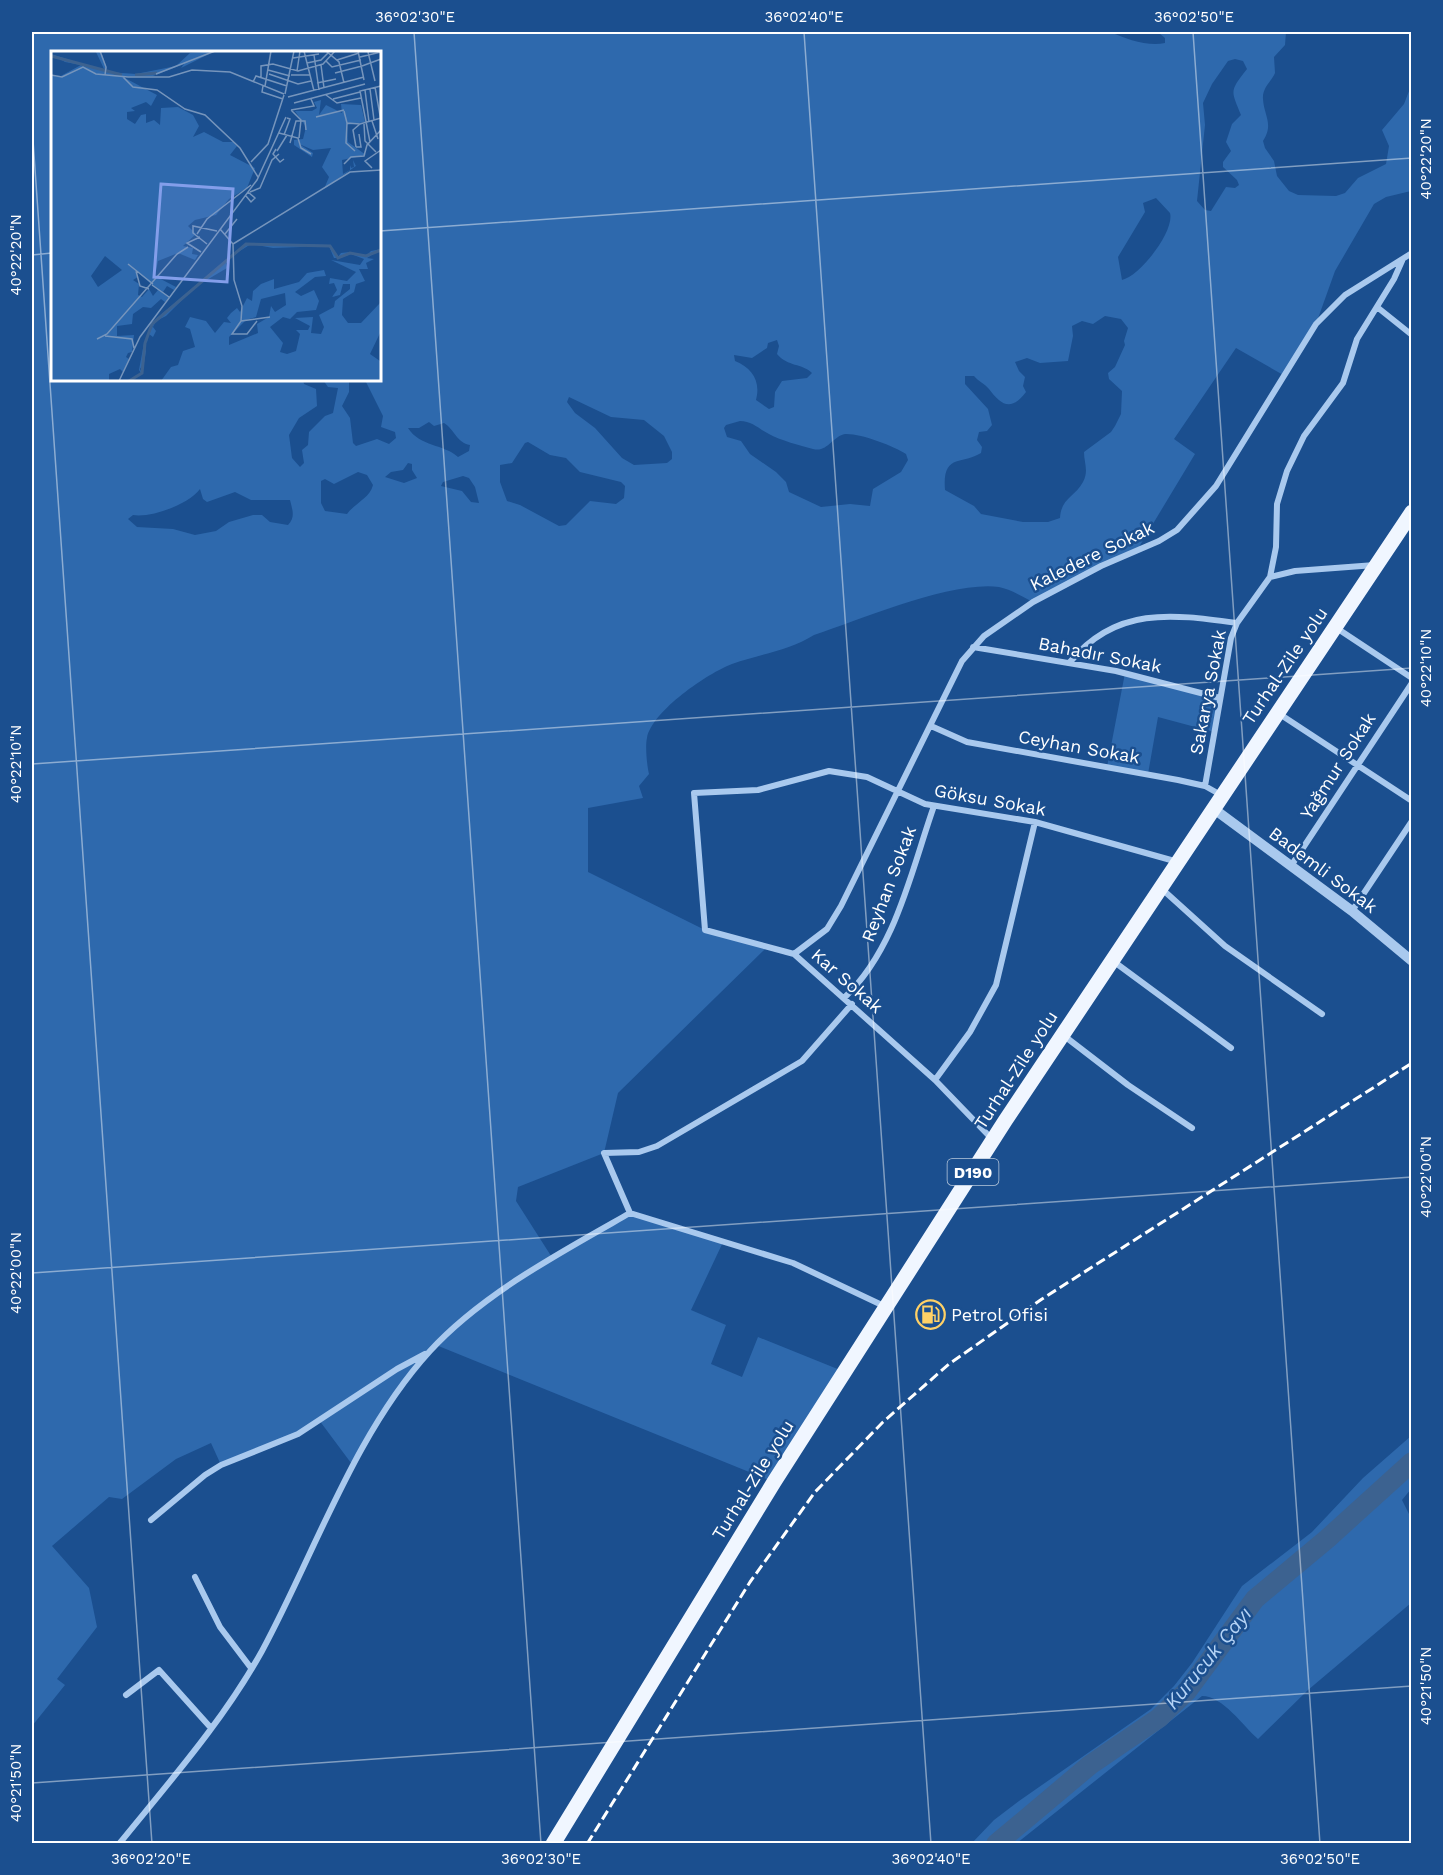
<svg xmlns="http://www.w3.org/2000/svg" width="1443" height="1875" viewBox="0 0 1443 1875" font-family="'Work Sans',sans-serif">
  <rect width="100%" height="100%" fill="#1b4f8f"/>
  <path fill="#2e69ad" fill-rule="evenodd" d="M32 32H1111C1125 39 1149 47 1165 43V38L1159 33 1150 32H1286L1285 45 1274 57 1275 73C1271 82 1262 88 1263 99 1264 116 1274 124 1263 141L1265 148 1274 161 1277 176 1289 191 1298 195 1336 196 1345 193 1358 178 1386 164 1389 146 1382 130 1404 104 1411 86V191L1386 197 1374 204 1335 271 1316 324 1285 376 1236 348 1174 439 1195 454 1136 552 1033 602C1023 597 1010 589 999 587 950 581 863 619 814 635 789 651 760 654 732 664 708 673 652 711 647 738 645 746 647 766 649 774L639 786 643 798 588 808V872L705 930 767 947 618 1093 604 1153 518 1187 516 1201 553 1259 630 1213 724 1240 691 1310 726 1325 711 1364 742 1377 758 1337 845 1372 774 1482 436 1345 401 1387 354 1467 319 1420 298 1434 221 1465 211 1443 176 1459 122 1499 109 1497 52 1546 89 1588 97 1627 57 1679 65 1685 32 1726ZM52 52H380V380H365L383 416 381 427 395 432 396 438 389 444 377 439 356 446 353 443 350 418 342 406 349 392V380H323L328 387 338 388 333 413 325 416 309 432 308 445 302 450 304 463 300 467 292 458 289 435 299 418 317 406 316 389 304 384 303 380H52ZM1235 59 1243 61 1247 69C1229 92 1231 90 1241 115L1232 124 1226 142 1231 151 1223 162V167L1237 180 1239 185 1235 188 1226 187 1211 211 1205 210 1197 201 1205 125 1203 103 1212 84 1228 61ZM1156 198 1170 213C1175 231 1140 276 1122 280L1118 257 1145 212 1143 203ZM1105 316 1121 319 1128 328 1124 341 1125 345 1115 367 1108 373 1109 379 1122 391 1121 414 1115 426 1111 432 1084 452C1084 463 1089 471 1083 482 1075 497 1061 498 1060 518L1048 522H1023L981 514 974 506 945 490C942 453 962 465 981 453L982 447 977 440 979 432 987 431 992 425 988 409 965 384V376H974C978 381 985 384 989 389 1001 405 1011 412 1026 392L1023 386 1025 377 1019 371 1015 362 1027 358 1040 363 1068 361 1073 336 1072 326 1082 321 1093 324ZM777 340 779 346 777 354C788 367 802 363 812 373L807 378 782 381 775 392 774 407 769 409 756 400C761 381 752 368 735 361L734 355 752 358 767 348 768 343ZM569 397 611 417 644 420 664 436 672 452V459L667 463 634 465 622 458 595 428 575 413 567 402ZM740 421C752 421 759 429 769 434 779 440 802 446 813 449 827 453 833 436 845 434 860 433 894 446 906 454L908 460 901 472 873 489 870 506 850 504 821 507 789 492 786 482 776 472 750 454 741 441 727 437 724 428 726 425ZM429 422 434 426 444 423C454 429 457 443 470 445L469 451 458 457C444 444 420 447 408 428H419ZM528 442 550 455 566 458 580 472 621 482 625 486 624 498 616 504 590 501 566 525 559 526 520 505 507 501 500 482V465L512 463 525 443ZM408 463 412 464V470L417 478 404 483 385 477 391 472 403 470ZM358 472 367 475 373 485C370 498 355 503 347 514L325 511 321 503V481L325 479 334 484ZM463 476 469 478 475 487 479 503 471 502 462 491 441 486 443 482ZM200 489 203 499 207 502 235 492 251 500H290C292 509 296 517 288 525L270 522 262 515H253L229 522 216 531 195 535 173 529 137 527 128 519 133 515C152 518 189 504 200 489Z
    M1125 673 1220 698 1214 732 1158 717 1148 774 1107 767Z
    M1411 1436V1489L1402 1500 1411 1518V1603L1308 1690 1258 1739C1243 1726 1223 1696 1202 1696L1017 1843H972L994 1820 1019 1801 1151 1709 1174 1686 1192 1663 1242 1586 1312 1532 1363 1478Z"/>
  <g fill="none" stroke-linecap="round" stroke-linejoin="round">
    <path stroke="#3c6290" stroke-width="20" d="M996 1844 1090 1765 1159 1718 1187 1691 1255 1599 1327 1539 1412 1462"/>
    <path stroke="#a9c9ee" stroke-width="6" d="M1377 307 1412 335
      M1270 577 1276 547 1277 504 1287 471 1304 436 1343 383 1357 339 1394 279 1402 261
      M1335 627 1412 678
      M973 647 1116 671 1220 698
      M1070 662C1116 606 1172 614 1237 623
      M1278 713 1412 801
      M931 726 967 742 1178 780 1205 786 1221 795
      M1205 786 1231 638 1237 623 1270 577 1295 571 1375 565
      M1291 866 1412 683
      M1162 889 1225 946 1322 1014
      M1352 911 1412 821
      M794 954 827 929 841 906 962 661 984 636 1033 602 1101 566 1159 541 1177 530 1216 486 1316 324 1345 295 1412 253
      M1113 961 1231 1048
      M844 998C896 949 911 871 934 806
      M1063 1035 1128 1085 1192 1128
      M935 1080 970 1032 996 985 1035 822
      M992 1139 935 1080 794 954 705 930 694 793 758 790 829 771 867 777 925 804 1035 822 1178 862
      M630 1213 604 1153 639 1152 657 1146 802 1061 852 1004
      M151 1520 205 1475 221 1465 298 1434 397 1369 425 1354
      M195 1577 220 1627 251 1668
      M126 1695 159 1670 211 1728
      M119 1844C170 1781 223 1721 262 1651 315 1553 354 1434 430 1351 482 1294 563 1251 630 1213L793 1263 884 1306"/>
    <path stroke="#a9c9ee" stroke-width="10" d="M1214 809 1352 911 1412 961"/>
    <path stroke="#f0f6ff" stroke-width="15" d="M553 1844 774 1482 1005 1121 1412 512"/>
    <path stroke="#fff" stroke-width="3" stroke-dasharray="10 4.5" stroke-linecap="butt" d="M587 1844 750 1582 815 1492 883 1422 949 1364 1042 1299 1412 1063"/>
  </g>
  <path fill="none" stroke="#fff" stroke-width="1.5" stroke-opacity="0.45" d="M414 32 541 1844M804 32 931 1844M1193 32 1320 1844M32 126 152 1844M380 231 1412 158M32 255 52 253M32 764 1412 668M32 1273 1412 1177M32 1783 1412 1686"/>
  <defs>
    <symbol id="fuel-ring" viewBox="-11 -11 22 22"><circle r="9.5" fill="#1b4f8f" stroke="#ffd166" stroke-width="1.5"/><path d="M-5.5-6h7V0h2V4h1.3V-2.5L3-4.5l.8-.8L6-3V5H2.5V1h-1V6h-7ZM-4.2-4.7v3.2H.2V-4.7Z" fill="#ffd166"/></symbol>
  </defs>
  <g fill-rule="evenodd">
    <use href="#fuel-ring" x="914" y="1298" width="33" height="33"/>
  </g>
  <g text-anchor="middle" stroke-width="5" stroke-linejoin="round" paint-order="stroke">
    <rect fill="#1b4f8f" stroke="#bbcadd" stroke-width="1.5" x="947.5" y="1159" width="51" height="26" rx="4.5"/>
    <g font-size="16" font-weight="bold" fill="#fff">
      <text x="973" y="1178">D190</text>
    </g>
    <g font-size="18" fill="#fff" stroke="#1b4f8f">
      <text transform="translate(1092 556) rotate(-26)" y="6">Kaledere Sokak</text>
      <text transform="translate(1100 655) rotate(11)" y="6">Bahadır Sokak</text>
      <text transform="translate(1285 666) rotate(-56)" y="6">Turhal-Zile yolu</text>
      <text transform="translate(1208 692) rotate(-79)" y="6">Sakarya Sokak</text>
      <text transform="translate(1079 747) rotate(10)" y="6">Ceyhan Sokak</text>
      <text transform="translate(1338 766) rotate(-57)" y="6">Yağmur Sokak</text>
      <text transform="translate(990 800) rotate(10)" y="6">Göksu Sokak</text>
      <text transform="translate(1323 870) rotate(37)" y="6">Bademli Sokak</text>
      <text transform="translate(889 884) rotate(-69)" y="6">Reyhan Sokak</text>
      <text transform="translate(847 981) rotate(41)" y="6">Kar Sokak</text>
      <text transform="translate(1016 1070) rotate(-57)" y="6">Turhal-Zile yolu</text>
      <text transform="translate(753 1480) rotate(-58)" y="6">Turhal-Zile yolu</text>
    </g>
    <g font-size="18" fill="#fff" stroke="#1b4f8f" text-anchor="start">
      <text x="951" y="1321">Petrol Ofisi</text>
    </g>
    <g font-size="20" font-style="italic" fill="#b5d3f5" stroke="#1b4f8f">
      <text transform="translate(1208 1658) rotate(-51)" y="7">Kurucuk Çayı</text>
    </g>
  </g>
  <g transform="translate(51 51)">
    <rect width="330" height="330" fill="#1b4f8f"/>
    <path d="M50 0 57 21 85 23 125 15 139 2 164 0 130 17 133 13 102 25 72 26 106 44 100 55 95 51 80 57 84 60 76 61V68L84 73 90 64 95 63V72L103 69 109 74 110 57 127 56 142 64 148 75 142 86 153 81 172 91H182L186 95 179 104 204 117 196 137 178 148 165 164 144 169 137 175 145 183 132 195 142 197 141 203 147 204 144 209 127 202 107 210 104 225 125 236 123 239 116 235 112 241 118 246 114 251 110 248 100 257 92 256 82 263 81 273 66 275V285L83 284 81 301 77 302 75 306 78 308 72 321 69 318 58 323V330H0V24L8 26 30 14 14 11 0 3 54 20 45 1ZM54 205 71 219 47 236 40 225ZM84 219 107 239 102 245 98 238 91 246 87 244 88 233 82 229 87 226ZM270 49 268 64 275 54 291 62 290 53 310 54 314 71 296 74 297 91 315 104 291 109 292 123 299 119V114L300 117 303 116 302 109 305 115 316 107 273 138 278 126 271 116 280 97 262 99 248 93 262 102 261 106 243 94V89L252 88 255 76 244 60H261L266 57 263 51ZM195 192 279 194 287 206 290 202 299 201 315 205 320 200 330 198 316 207 323 208 315 212 317 218H308L314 230 305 233 303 241 292 248 291 264 297 272H310L329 252 330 280 319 303 329 310 330 330H110L120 316 127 314 132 300 144 296 139 278 134 276 139 266 155 270 164 282 173 271 180 272 176 267 180 262 186 257 189 261 196 247 201 250 202 240 210 233 223 228V238L248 231 256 222 273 219 275 225 264 226 244 241 250 245 263 239 268 250 265 259 246 261 239 268 232 266 219 276 232 292 229 301 236 303 245 300 249 283 245 279H257L259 275 244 267 262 266 260 282 270 283 273 276 268 264 283 256 284 250 299 238V233H292L289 244 281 246 286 239 283 232 278 233 279 227 296 230 305 221 280 209 309 214 313 208 300 203 289 207H283L278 195 222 197 200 193 184 203 175 212 176 217 144 236 115 265 105 270 102 276 105 280 102 286 98 283 96 291 94 292 95 300 93 312 89 318 91 322 78 330 90 322 88 319 93 292 106 267ZM234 242 235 254 224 261 220 255 218 266 206 273 207 282 178 294V286L195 269 205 266 210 248Z" fill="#2e69ad" fill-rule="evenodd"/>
    <path fill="none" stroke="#3c6290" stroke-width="3" d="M0 5 71 24M84 24 106 22M78 330 91 322 94 292 101 273 195 193 279 195 287 207 299 202 315 205 330 199"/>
    <path fill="none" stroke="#7695bc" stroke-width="1.5" d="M49 0 55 16 54 24M253 0 263 40M275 0 288 11 293 32M307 0 313 29M317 1 324 30M263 4 268 39M309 6 330 1M242 7 268 3M286 9 308 2M275 10 281 16 310 9M256 12 270 9 277 2M270 14 273 37M311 15 330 8M217 19 239 25M246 20 249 0M284 22 311 15M105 23 164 0M218 23 247 33 260 30M0 24 11 26 32 16 45 23 77 26H118L141 19 179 21 233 43M240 24H259M72 26 82 36 106 39 134 58 154 64 189 97 207 126M210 27V15L222 13 247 20 272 13 284 0M202 31 205 25 236 35M266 32 285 28M212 35 211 41 232 48M214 35 220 0M324 36 330 70M319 38 323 69M314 39 318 71M234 43 243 0M275 44 286 52 310 47M237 46 313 26M282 48 309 41M243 52 314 33M240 59 250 69 248 87M240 59 263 55 260 48M293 60 296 72 309 73 330 67M265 66 293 59M321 70 327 88M296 72 295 92 304 100M313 73 314 90 325 101M228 82 247 87 250 97 260 103M233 84 239 68 236 67M319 91 309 40 330 35M239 92 245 70H254L255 79M305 96 302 79 309 73M305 96H310L308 83M225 98 222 103 229 111 233 108M226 100 236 84M200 111 217 93 233 44M293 113 300 106 313 105 316 94 330 79M321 117 314 110 330 99M199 141 209 137 221 109 228 103M195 145 200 151 204 147 197 141M169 178 182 193M146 183 156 168 200 134M174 183 186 168M149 186 136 192 150 201M156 193 142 182V175L166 180M182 193 299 121 330 119M182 193 183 229 191 255 190 270M77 213 102 233M85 220 89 235 98 238M101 234 118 246M206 270 196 283H181L190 270 219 266M54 285 81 288 83 297M46 288 56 283 126 203 137 196M68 330 89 286 206 129 235 66"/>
    <path fill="#839eea" fill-opacity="0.15" stroke="#839eea" stroke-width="3" d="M110 133 182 138 176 231 103 226Z"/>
    <rect width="330" height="330" fill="none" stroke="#fff" stroke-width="3"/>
  </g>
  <rect width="1443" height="1875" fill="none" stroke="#1b4f8f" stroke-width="66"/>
  <rect x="33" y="33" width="1377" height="1809" fill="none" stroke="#fff" stroke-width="2"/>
  <g font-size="15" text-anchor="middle" fill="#fff">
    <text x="415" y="22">36°02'30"E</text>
    <text x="804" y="22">36°02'40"E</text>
    <text x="1194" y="22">36°02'50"E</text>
    <text transform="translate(1426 159) rotate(-90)" y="5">40°22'20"N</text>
    <text transform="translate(16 255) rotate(-90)" y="5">40°22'20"N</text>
    <text transform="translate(1426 668) rotate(-90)" y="5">40°22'10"N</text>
    <text transform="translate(16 764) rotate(-90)" y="5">40°22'10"N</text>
    <text transform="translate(1426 1177) rotate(-90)" y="5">40°22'00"N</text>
    <text transform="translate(16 1273) rotate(-90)" y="5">40°22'00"N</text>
    <text transform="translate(1426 1686) rotate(-90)" y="5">40°21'50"N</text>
    <text transform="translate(16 1783) rotate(-90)" y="5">40°21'50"N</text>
    <text x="151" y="1864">36°02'20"E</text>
    <text x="541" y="1864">36°02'30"E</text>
    <text x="931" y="1864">36°02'40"E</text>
    <text x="1320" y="1864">36°02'50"E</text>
  </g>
</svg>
